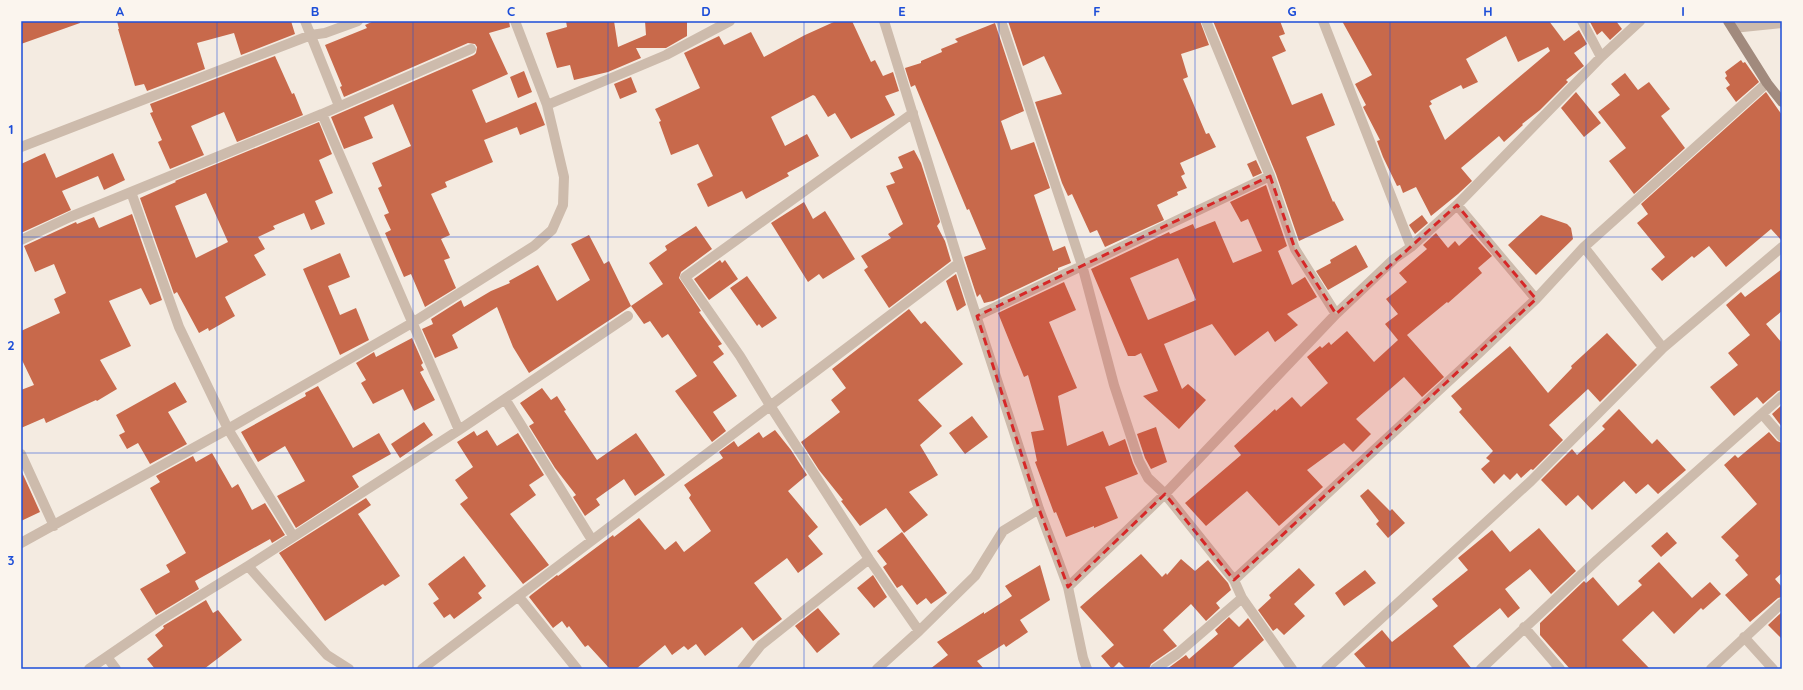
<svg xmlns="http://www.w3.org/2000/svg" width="1803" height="690" viewBox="0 0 1803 690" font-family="Quicksand,sans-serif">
  <rect width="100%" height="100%" fill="#f4ebe1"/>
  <path fill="#c8694b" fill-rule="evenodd" d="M21 21H80V23L21 44Z
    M117 21H291L295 34 241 55 234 33 197 43 205 69 147 91 144 84 135 86 118 29H119Z
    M374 21H509L510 27 489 33 508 74 472 90 486 123 536 102 545 125 520 135 517 127 484 140 493 162 445 182 447 187 431 194 450 235 441 239 450 258 444 260 456 288 425 307 411 274 404 277 385 233 391 230 384 215 389 213 378 188 382 186 372 163 411 146 393 104 364 117 373 138 344 149 331 117 474 55 476 53 477 47 475 44 468 43 344 97 340 87 342 86 325 45 367 28 365 25Z
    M566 21H614L618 47 646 35 645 21H687V36L666 48H636L641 58 608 72 574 80 570 65 557 68 546 33 567 27Z
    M836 21H852L871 62 875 60 883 76 893 72 899 91 885 96 895 115 851 139 835 113 828 117 815 96 813 95 771 117 785 146 807 134 819 156 787 173 789 176 746 199 742 191 708 207 697 184 713 176 698 144 671 155 659 122 661 121 655 109 700 88 684 53 719 36 724 45 751 32 764 57 805 35Z
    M1008 21H1200L1209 45 1181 54 1188 77 1183 79 1206 134 1209 133 1216 147 1180 163 1185 174 1181 176 1187 188 1177 192 1178 195 1157 205 1164 220 1105 247 1097 230 1090 233 1072 194 1068 196 1062 183 1035 102 1062 94 1044 56 1023 66Z
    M1213 21H1280L1285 34 1279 36 1286 51 1272 57 1292 105 1322 93 1335 125 1306 137 1333 202 1334 201 1344 220 1299 241 1276 174Z
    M1342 21H1549L1564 41 1579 30 1587 44 1574 53 1584 66 1566 80 1568 82 1540 110 1522 124 1523 125 1504 142 1499 136 1461 168 1472 181 1458 194 1431 216 1416 187 1403 193 1400 185 1397 186 1383 157 1377 141 1380 140 1363 107 1366 105 1355 84 1372 75ZM1506 36 1518 62 1548 47 1550 51 1445 140 1429 106 1432 104 1430 101 1461 85 1463 89 1478 82 1466 59Z
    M1616 21 1622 29 1610 40 1602 31 1597 35 1590 22Z
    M995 23 1024 111 1001 121 1011 150 1034 142 1050 188 1034 195 1053 251 1065 246 1071 263 1058 268V270L993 301 984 303 980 294 977 297 964 257 986 249 969 209 967 210 915 85 911 87 905 68 921 63V61L942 52 941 49 958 42 955 39Z
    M275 56 292 94 294 93 303 115 237 142 224 112 191 126 204 155 170 169 158 142 162 140 150 113 153 112 150 104Z
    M1741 60 1743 63 1745 62 1759 82 1736 102 1726 88 1730 85 1725 78 1727 76 1725 72Z
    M524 71 532 92 518 98 510 77Z
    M1625 73 1638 90 1649 82 1670 109 1661 116 1685 148 1634 194 1609 161 1626 148 1598 112 1620 95 1611 84Z
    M631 77 637 92 620 99 614 84Z
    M1576 92 1601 123 1584 137 1561 108Z
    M1766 92 1782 115V241L1771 229 1726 267 1709 246 1694 258 1692 256 1662 281 1651 269 1665 257 1637 223 1648 214 1641 204Z
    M319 122 332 154 319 160 333 193 315 201 325 224 311 230 304 213 273 226 275 229 258 237 265 249 254 255 266 275 225 297 235 316 209 331 208 328 199 333 177 292 174 294 140 198 176 182 175 181ZM206 193 228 242 196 258 175 206Z
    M914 150 921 163 940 222 937 226 945 241 951 261 889 308 864 270 868 267 861 256 891 238 888 234 903 224 886 186 895 183 890 173 903 168 898 157Z
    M45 153 56 178 113 153 125 180 104 190 98 176 62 191 71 210 21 233V164Z
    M1256 160 1262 173 1253 177 1247 164Z
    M1266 185 1287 246 1278 251 1292 285 1305 277 1317 297 1287 314 1298 325 1275 342 1268 331 1235 356 1212 324 1164 344 1182 389 1188 384 1206 400 1179 429 1143 396 1158 391 1141 353 1135 356H1128L1091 269 1169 232 1170 234 1193 224 1195 229 1215 221 1233 263 1262 251 1248 219 1241 222 1230 202ZM1178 258 1196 300 1148 320 1130 278Z
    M804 202 813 219 825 211 855 259 823 279 819 274 808 282 771 223Z
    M132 214 162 300 150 305 141 288 109 301 131 346 100 360 117 389 97 401 96 400 46 423 44 418 21 428V390L34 385 21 358V331L60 313 54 299 66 293 54 264 35 272 24 246 76 222 77 224 94 217 99 228Z
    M1422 215 1428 223 1415 234 1409 225Z
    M1541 215 1567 224 1571 228 1573 239 1536 275 1508 245Z
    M696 226 712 249 681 272 679 278 701 311 699 312 722 344 718 346 724 354 713 362 737 396 713 412 726 431 712 442 675 391 697 376 668 334 662 338 650 321 644 324 631 306 663 284 649 263 667 250 665 246Z
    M1436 233 1448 248 1455 241 1459 246 1472 234 1492 256 1478 268 1482 273 1448 303 1447 302 1407 335 1444 377 1422 397 1404 377 1356 419 1371 434 1353 452 1344 443 1307 470 1323 487 1279 526 1247 491 1206 526 1185 503 1241 455 1234 446 1275 409 1276 411 1292 397 1301 407 1328 383 1307 357 1320 346 1322 348 1329 342 1331 345 1347 331 1374 362 1398 340 1385 324 1398 314 1386 299 1407 282 1399 273 1427 249 1423 245Z
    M589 235 604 264 609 261 631 306 529 373 513 347 497 307 452 335 458 348 435 358 422 329 433 324 431 319 461 300 464 307 491 291 510 283 509 281 538 265 557 301 590 280 571 244Z
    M1356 245 1368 267 1328 290 1316 271 1331 263 1330 260Z
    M340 253 350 277 328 286 340 315 356 308 369 340 340 355 303 269Z
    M720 260 722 263 725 260 738 279 709 300 694 279Z
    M1782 269V311L1766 324 1782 343V390L1778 391 1763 404 1757 397 1734 416 1710 387 1738 365 1728 353 1750 335 1726 305 1741 292 1745 297Z
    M956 274 966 305 957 311 946 281Z
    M747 276 777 318 762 328 759 324 757 326 730 288Z
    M1064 282 1076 310 1049 322 1077 388 1058 396 1067 446 1103 431 1109 446 1125 439 1133 463 1138 474 1105 487 1118 518 1094 528V526L1066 537 1056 512 1054 513 1035 462 1037 461 1031 432 1044 430 1028 375 1024 377 998 313Z
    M909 309 921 324 925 321 963 364 918 400 942 426 920 445 938 475 909 492 928 515 904 533 886 508 860 526 841 501 843 500 819 470 801 442 840 412 831 400 846 388 832 369Z
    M1607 333 1637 365 1600 402 1588 389 1549 425 1563 440 1533 470 1531 469 1521 478 1517 473 1510 480 1504 474 1494 484 1481 469 1490 461 1486 458 1493 451 1459 412 1462 409 1451 396 1510 346 1548 393 1572 368 1571 366Z
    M412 338 423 363 421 365 424 370 420 372 435 400 414 411 403 389 373 404 361 383 366 380 356 363 374 352 376 357Z
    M175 382 187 402 168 412 187 444 150 464 138 443 127 449 119 435 125 432 116 415Z
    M318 386 353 448 379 433 391 454 352 476 359 487 296 528 277 496 305 481 285 446 258 462 241 432 306 396 305 393Z
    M542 388 551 400 557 396 566 410 564 411 597 460 636 433 665 475 635 496 624 479 596 499 600 505 585 516 573 497 576 495 555 468 529 426 534 423 520 403Z
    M1782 405V427L1772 414Z
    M1619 409 1652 444 1657 439 1686 470 1658 494 1648 484 1636 494 1624 481 1592 510 1578 495 1566 506 1541 480 1572 449 1577 455 1605 429 1602 426Z
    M972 416 988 437 965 454 949 433Z
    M424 422 433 435 400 458 391 444Z
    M1156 427 1167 462 1151 469 1145 458 1137 434Z
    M487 430 497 446 518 433 544 475 529 485 536 495 510 514 549 565 523 584 460 504 468 498 455 480 473 467 457 442 474 431 477 436Z
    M775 430 791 450 807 475 788 491 818 527 808 536 823 554 798 573 787 558 754 583 782 619 753 641 742 627 705 656 696 644 688 650 684 646 672 655 665 645 636 669H610L588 645 585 647 569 626 567 628 562 621 553 628 529 597 531 595 557 575 558 576 613 535 614 537 639 518 665 550 676 541 684 552 711 531 689 498 691 495 684 485 723 458 719 452 734 441 738 447 759 432 763 438Z
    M1769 432 1777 441 1782 443V573L1775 579 1782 587V597L1778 598 1750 622 1725 595 1748 575 1735 560 1739 556 1721 537 1757 504 1724 465 1735 455 1738 458Z
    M212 453 232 488 238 484 252 510 265 503 285 535 272 543 270 539 195 581 199 589 156 615 140 589 170 572 166 565 186 553 150 488 160 482 156 476 193 456 196 462Z
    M21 470 40 512 21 521Z
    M1368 489 1390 511 1392 509 1405 523 1388 538 1376 524 1379 521 1360 496Z
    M366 498 371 505 358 514 400 576 385 586 383 584 325 621 279 553Z
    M1539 528 1576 571 1551 594 1530 569 1505 589 1520 608 1508 618 1500 608 1453 646 1472 669H1367L1354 654 1382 630 1392 642 1438 606 1432 599 1468 570 1458 558 1492 530 1510 552Z
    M902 532 947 593 931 604 926 598 917 605 902 585 897 588 883 567 887 564 877 551Z
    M1667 532 1677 543 1661 557 1651 546Z
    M1141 554 1162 577 1166 573 1167 575 1181 559 1195 571 1208 560 1228 583 1231 590 1216 603 1220 608 1206 621 1191 604 1163 630 1177 646 1151 664 1149 669H1126L1119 662 1112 669 1101 656 1114 645 1080 607Z
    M464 556 486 586 478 593 482 598 454 619 450 614 444 618 433 603 439 599 428 584Z
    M1659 562 1692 598 1710 582 1721 594 1703 610 1701 608 1674 634 1653 611 1622 640 1650 669H1570L1540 635V623L1584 581 1586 583 1593 577 1618 606 1642 585 1638 581Z
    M1040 565 1050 600 1020 620 1028 632 1006 647 1004 644 977 661 984 669H930L948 655 937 642 984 612V614L1012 596 1005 586Z
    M1299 568 1315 585 1294 604 1305 616 1284 635 1277 628 1273 631 1258 610 1271 598 1269 595Z
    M1365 570 1376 583 1344 606 1335 593Z
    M873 575 887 597 874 608 857 588Z
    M206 600 213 613 218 610 242 640 204 669H155L147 659 163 646 155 635 164 628 163 626Z
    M818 608 840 634 817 653 795 626Z
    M1782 612V639L1768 625Z
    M1229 617 1239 627 1248 618 1264 640 1231 669H1167L1186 655 1189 659 1218 634 1215 630Z"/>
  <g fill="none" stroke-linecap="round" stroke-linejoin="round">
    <path stroke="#cdbbac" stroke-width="10" d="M305 21 339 106
      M884 21 959 263 1039 509 1068 587 1083 658 1087 669
      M1001 21 1082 265 1114 385 1139 461 1148 478 1165 494 1234 580 1242 598 1292 669
      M1206 21 1270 176 1295 249 1336 314
      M1323 21 1411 247
      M1582 21 1601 57
      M1733 28 1782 23
      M547 105 666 55 730 21
      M913 113 685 277 740 356 771 407 869 559 919 631
      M322 114 459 430
      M21 147 311 35 325 33 358 21
      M131 192 179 327 228 429 293 536
      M1457 205 1536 299
      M21 240 70 217 322 114 471 49
      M1584 247 1663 348
      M977 316 1270 176
      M505 399 592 540
      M1762 414 1782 437
      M21 454 54 526
      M21 543 228 429 412 323 534 246 552 230 563 205 564 177 547 105 515 21
      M248 566 327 655 349 669
      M1234 580 1479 353 1536 299 1584 247 1767 83
      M1068 587 1165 494 1336 314 1394 259 1411 247 1457 205 1601 57 1640 21
      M519 597 577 669
      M1524 627 1560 669
      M1744 637 1773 669
      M107 657 116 669
      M89 669 162 619 248 566 459 430 628 316
      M422 669 959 263
      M742 669 761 645 869 559
      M877 669 919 631 975 576 1003 531 1039 509
      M1155 669 1177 654 1242 598
      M1326 669 1531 481 1663 348 1782 247
      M1481 669 1597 560 1782 396
      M1711 669 1782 603"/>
    <path stroke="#a18a7d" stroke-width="10" d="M1728 21 1767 83 1782 102"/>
  </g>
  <path fill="#d62828" fill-opacity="0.2" stroke="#d62828" stroke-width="3" stroke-dasharray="8 5" stroke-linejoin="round" d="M1270 176 1295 249 1336 314 1457 205 1536 299 1234 580 1165 494 1068 587 1039 509 977 316Z"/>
  <path fill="none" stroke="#1d4ed8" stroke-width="1" stroke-opacity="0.55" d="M217 21V669M413 21V669M608 21V669M804 21V669M999 21V669M1195 21V669M1390 21V669M1586 21V669M21 237H1782M21 453H1782"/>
  <rect width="1803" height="690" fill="none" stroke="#fbf5ee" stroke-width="44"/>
  <rect x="22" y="22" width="1759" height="646" fill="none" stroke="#1d4ed8" stroke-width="1.5"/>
  <g font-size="13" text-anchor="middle" font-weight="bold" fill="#1d4ed8">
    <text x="120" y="16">A</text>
    <text x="315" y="16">B</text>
    <text x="511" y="16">C</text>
    <text x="706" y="16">D</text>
    <text x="902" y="16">E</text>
    <text x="1097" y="16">F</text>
    <text x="1292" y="16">G</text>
    <text x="1488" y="16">H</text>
    <text x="1683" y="16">I</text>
    <text x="11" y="134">1</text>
    <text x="11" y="350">2</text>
    <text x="11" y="565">3</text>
  </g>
</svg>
